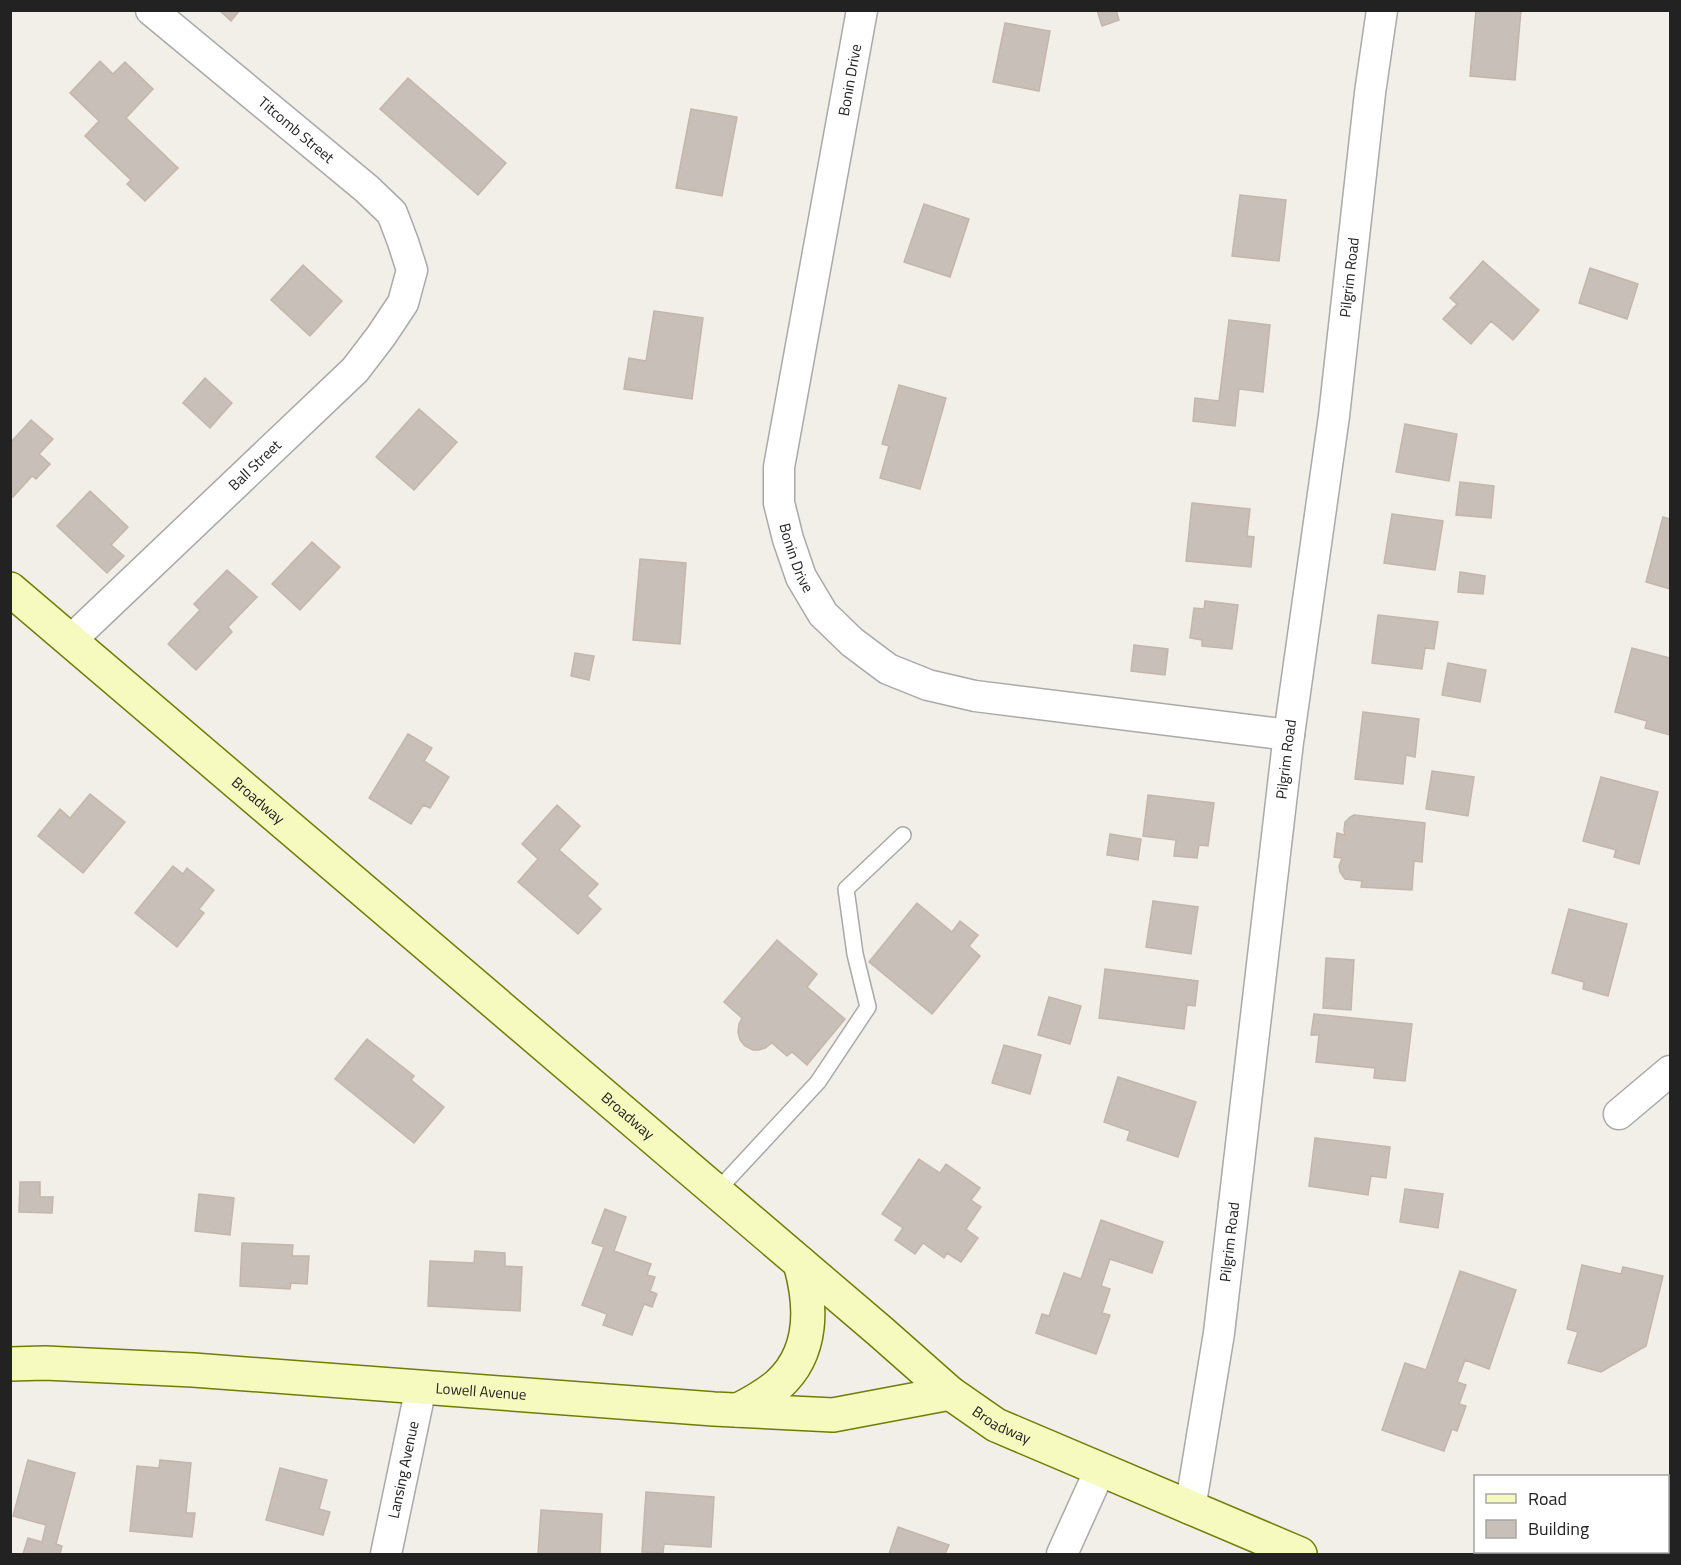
<svg xmlns="http://www.w3.org/2000/svg" width="1681" height="1565" viewBox="0 0 1681 1565" font-family="'Titillium Web',sans-serif">
  <rect width="100%" height="100%" fill="#f2efe9"/>
  <path fill="#c7bfb8" stroke="#c4b6ab" stroke-width="1.5" d="M219 10H240L231 21Z
    M1097 10H1116L1119 20 1102 26Z
    M1476 10H1521L1515 80 1470 76Z
    M1005 23 1050 31 1039 91 993 82Z
    M100 61 113 74 125 62 153 89 126 118 178 168 145 201 127 184 131 180 85 136 99 121 70 93Z
    M408 78 506 163 478 195 380 109Z
    M691 109 737 117 722 196 676 188Z
    M1240 195 1286 200 1279 261 1232 256Z
    M924 204 969 219 950 277 904 262Z
    M1483 261 1539 310 1513 340 1491 321 1471 344 1443 319 1457 304 1450 298Z
    M303 265 342 301 310 336 271 300Z
    M1590 268 1638 284 1627 319 1579 303Z
    M654 311 703 318 692 399 624 389 629 358 646 361Z
    M1229 320 1270 325 1263 392 1239 389 1235 426 1193 421 1195 398 1219 401Z
    M205 378 232 403 210 428 183 403Z
    M899 385 946 398 920 489 880 478 889 446 882 444Z
    M419 409 457 442 414 490 376 457Z
    M31 420 53 439 39 454 50 464 36 479 32 476 13 497 10 495V443Z
    M1405 424 1457 434 1449 481 1396 472Z
    M1460 482 1494 486 1491 518 1456 515Z
    M90 491 128 527 111 545 124 556 107 573 57 526Z
    M1192 503 1250 509 1247 536 1254 537 1251 567 1186 561Z
    M1392 514 1443 521 1435 570 1384 563Z
    M1663 517 1670 519V589L1646 582Z
    M312 542 340 567 300 610 272 584Z
    M640 559 686 563 680 644 633 640Z
    M227 570 257 597 228 627 232 632 196 670 168 644 200 610 194 604Z
    M1460 572 1485 576 1483 594 1458 592Z
    M1205 601 1238 605 1232 649 1202 646V640L1190 638 1194 608 1204 609Z
    M1378 615 1438 622 1434 649 1425 648 1422 669 1372 663Z
    M1134 645 1168 649 1165 675 1131 671Z
    M1632 648 1670 658V735L1645 728 1647 721 1615 712Z
    M575 653 594 656 589 680 571 676Z
    M1448 663 1486 670 1480 702 1442 695Z
    M1363 712 1419 719 1415 757 1406 755 1403 784 1355 779Z
    M408 734 432 748 424 761 449 777 430 808 423 805 411 824 369 798Z
    M1432 771 1474 777 1468 816 1426 809Z
    M1601 777 1658 792 1639 864 1614 857 1616 850 1583 841Z
    M90 794 125 822 83 873 38 836 60 809 70 818Z
    M1148 795 1214 803 1208 846 1199 845 1197 858 1174 856 1176 840 1143 836Z
    M557 805 580 826 559 850 598 884 587 896 601 909 578 934 518 882 538 859 522 844Z
    M1354 815 1425 823 1422 862 1414 861 1412 890 1361 887 1362 881 1345 879 1340 872 1339 866 1342 858 1334 857 1337 833 1345 835 1344 830 1345 822 1350 817Z
    M1110 834 1141 839 1138 860 1107 855Z
    M173 866 183 874 187 868 214 890 199 909 204 913 177 947 135 913Z
    M1153 901 1198 907 1191 954 1146 947Z
    M917 903 952 932 960 921 978 935 969 946 980 956 932 1014 869 962Z
    M1569 909 1627 924 1608 996 1583 989 1584 982 1552 973Z
    M777 940 817 974 807 987 845 1019 807 1065 792 1052 787 1056 772 1043 765 1048 759 1050H753L745 1046 740 1040 738 1032 739 1024 742 1018 724 1002Z
    M1326 958 1354 960 1351 1010 1323 1008Z
    M1105 969 1198 981 1195 1006 1187 1005 1184 1029 1099 1018Z
    M1049 997 1081 1006 1070 1044 1038 1035Z
    M1314 1014 1412 1024 1405 1081 1374 1078 1375 1068 1316 1062 1319 1035H1311Z
    M367 1039 414 1076 411 1080 444 1107 414 1143 335 1079Z
    M1004 1045 1041 1055 1030 1094 992 1083Z
    M1118 1077 1196 1102 1178 1157 1127 1140 1130 1131 1104 1122Z
    M1315 1138 1390 1147 1386 1178 1371 1176 1368 1195 1309 1186Z
    M919 1159 940 1173 946 1164 980 1188 971 1200 981 1207 966 1229 978 1238 961 1262 947 1253 944 1258 923 1243 915 1254 895 1240 903 1228 882 1214Z
    M20 1182H40V1197H53L52 1213 19 1212Z
    M1405 1189 1443 1194 1438 1228 1400 1222Z
    M199 1194 234 1198 230 1235 195 1231Z
    M605 1209 626 1217 614 1251 651 1264 647 1275 655 1277 650 1291 657 1294 652 1307 644 1304 632 1335 603 1325 607 1314 582 1305 604 1247 592 1243Z
    M1101 1220 1163 1242 1152 1273 1110 1259 1101 1286 1110 1289 1102 1313 1110 1315 1096 1354 1036 1333 1042 1314 1049 1316 1064 1273 1081 1279Z
    M242 1243 293 1245 292 1256H309L307 1284 291 1283 290 1289 240 1286Z
    M475 1251 505 1253V1266L522 1267 520 1311 428 1306 430 1261 474 1263Z
    M1582 1265 1621 1274 1623 1267 1663 1276 1646 1346 1601 1372 1568 1363 1578 1332 1567 1329Z
    M1460 1271 1516 1290 1489 1369 1465 1360 1457 1382 1466 1385 1459 1404 1466 1406 1457 1431 1452 1429 1444 1451 1382 1430 1405 1363 1426 1370Z
    M28 1460 75 1473 56 1544 62 1546 60 1554H23L28 1538 42 1542 46 1525 13 1516Z
    M160 1460 191 1463 186 1513H195L192 1537 130 1531 137 1466 159 1468Z
    M280 1468 327 1480 319 1509 330 1512 323 1535 266 1520Z
    M646 1492 714 1497 711 1547 664 1544 663 1553 642 1552Z
    M1668 1509H1670V1554H1624L1625 1552H1668Z
    M541 1510 602 1514 600 1554H538Z
    M898 1527 949 1545 945 1554H889Z"/>
  <g fill="none" stroke-linecap="round" stroke-linejoin="round">
    <defs>
      <path id="lane" d="M716 1192 818 1082 868 1007 855 954 846 889 903 835"/>
      <g id="street">
        <path id="s1" d="M862 10 779 467V503L788 539 801 577 823 614 852 642 888 669 928 685 975 696 1289 735"/>
        <path id="s2" d="M70 641 355 370 381 336 403 303 412 270 403 242 392 213 367 189 151 10"/>
        <path d="M1619 1114 1670 1071"/>
        <path id="s3" d="M1190 1509 1219 1333 1288 742 1334 416 1370 93 1382 10"/>
        <path id="s4" d="M386 1554 421 1387"/>
        <path d="M1062 1554 1100 1470"/>
      </g>
      <g id="secondary">
        <path id="s5" d="M10 589 881 1332 950 1393 996 1425 1300 1554"/>
        <path id="s6" d="M10 1364 45 1363 193 1370 714 1409 833 1415 950 1393"/>
        <path d="M738 1410C752 1403 766 1395 778 1385 814 1353 812 1305 800 1263"/>
      </g>
    </defs>
    <use href="#lane" stroke="#a9a9a9" stroke-width="18"/>
    <use href="#street" stroke="#a9a9a9" stroke-width="33"/>
    <use href="#secondary" stroke="#707d05" stroke-width="36"/>
    <use href="#lane" stroke="#fff" stroke-width="15"/>
    <use href="#street" stroke="#fff" stroke-width="30"/>
    <use href="#secondary" stroke="#f7fabf" stroke-width="33"/>
  </g>
  <g text-anchor="middle" stroke-width="5" stroke-linejoin="round" paint-order="stroke">
    <g font-size="15" fill="#222" stroke="#fff">
      <text transform="translate(850 80) rotate(-80)" y="5">Bonin Drive</text>
      <text transform="translate(296 130) rotate(40)" y="5">Titcomb Street</text>
      <text dy="5" stroke="none"><textPath href="#s3" startOffset="1242">Pilgrim Road</textPath></text>
      <text dy="5" stroke="none"><textPath href="#s2" startOffset="255">Ball Street</textPath></text>
      <text dy="5" stroke="none"><textPath href="#s1" startOffset="558">Bonin Drive</textPath></text>
      <text dy="5" stroke="none"><textPath href="#s3" startOffset="756">Pilgrim Road</textPath></text>
      <text dy="5" stroke="none"><textPath href="#s5" startOffset="326">Broadway</textPath></text>
      <text dy="5" stroke="none"><textPath href="#s5" startOffset="812">Broadway</textPath></text>
      <text dy="5" stroke="none"><textPath href="#s3" startOffset="270">Pilgrim Road</textPath></text>
      <text dy="5" stroke="none"><textPath href="#s6" startOffset="472">Lowell Avenue</textPath></text>
      <text dy="5" stroke="none"><textPath href="#s5" startOffset="1298">Broadway</textPath></text>
      <text dy="5" stroke="none"><textPath href="#s4" startOffset="86">Lansing Avenue</textPath></text>
    </g>
  </g>
  <rect width="1681" height="1565" fill="none" stroke="#222222" stroke-width="24"/>
  <rect x="1474" y="1475" width="195" height="78" fill="#ffffff" stroke="#a7a7a7" stroke-width="1.5"/>
  <rect x="1486" y="1494" width="30" height="9" fill="#f7fabf" stroke="#a7a7a7" stroke-width="1.5"/>
  <text x="1528" y="1505" font-size="18" fill="#222222">Road</text>
  <rect x="1486" y="1520" width="30" height="18" fill="#c7bfb8" stroke="#a7a7a7" stroke-width="1.5"/>
  <text x="1528" y="1535" font-size="18" fill="#222222">Building</text>
</svg>
